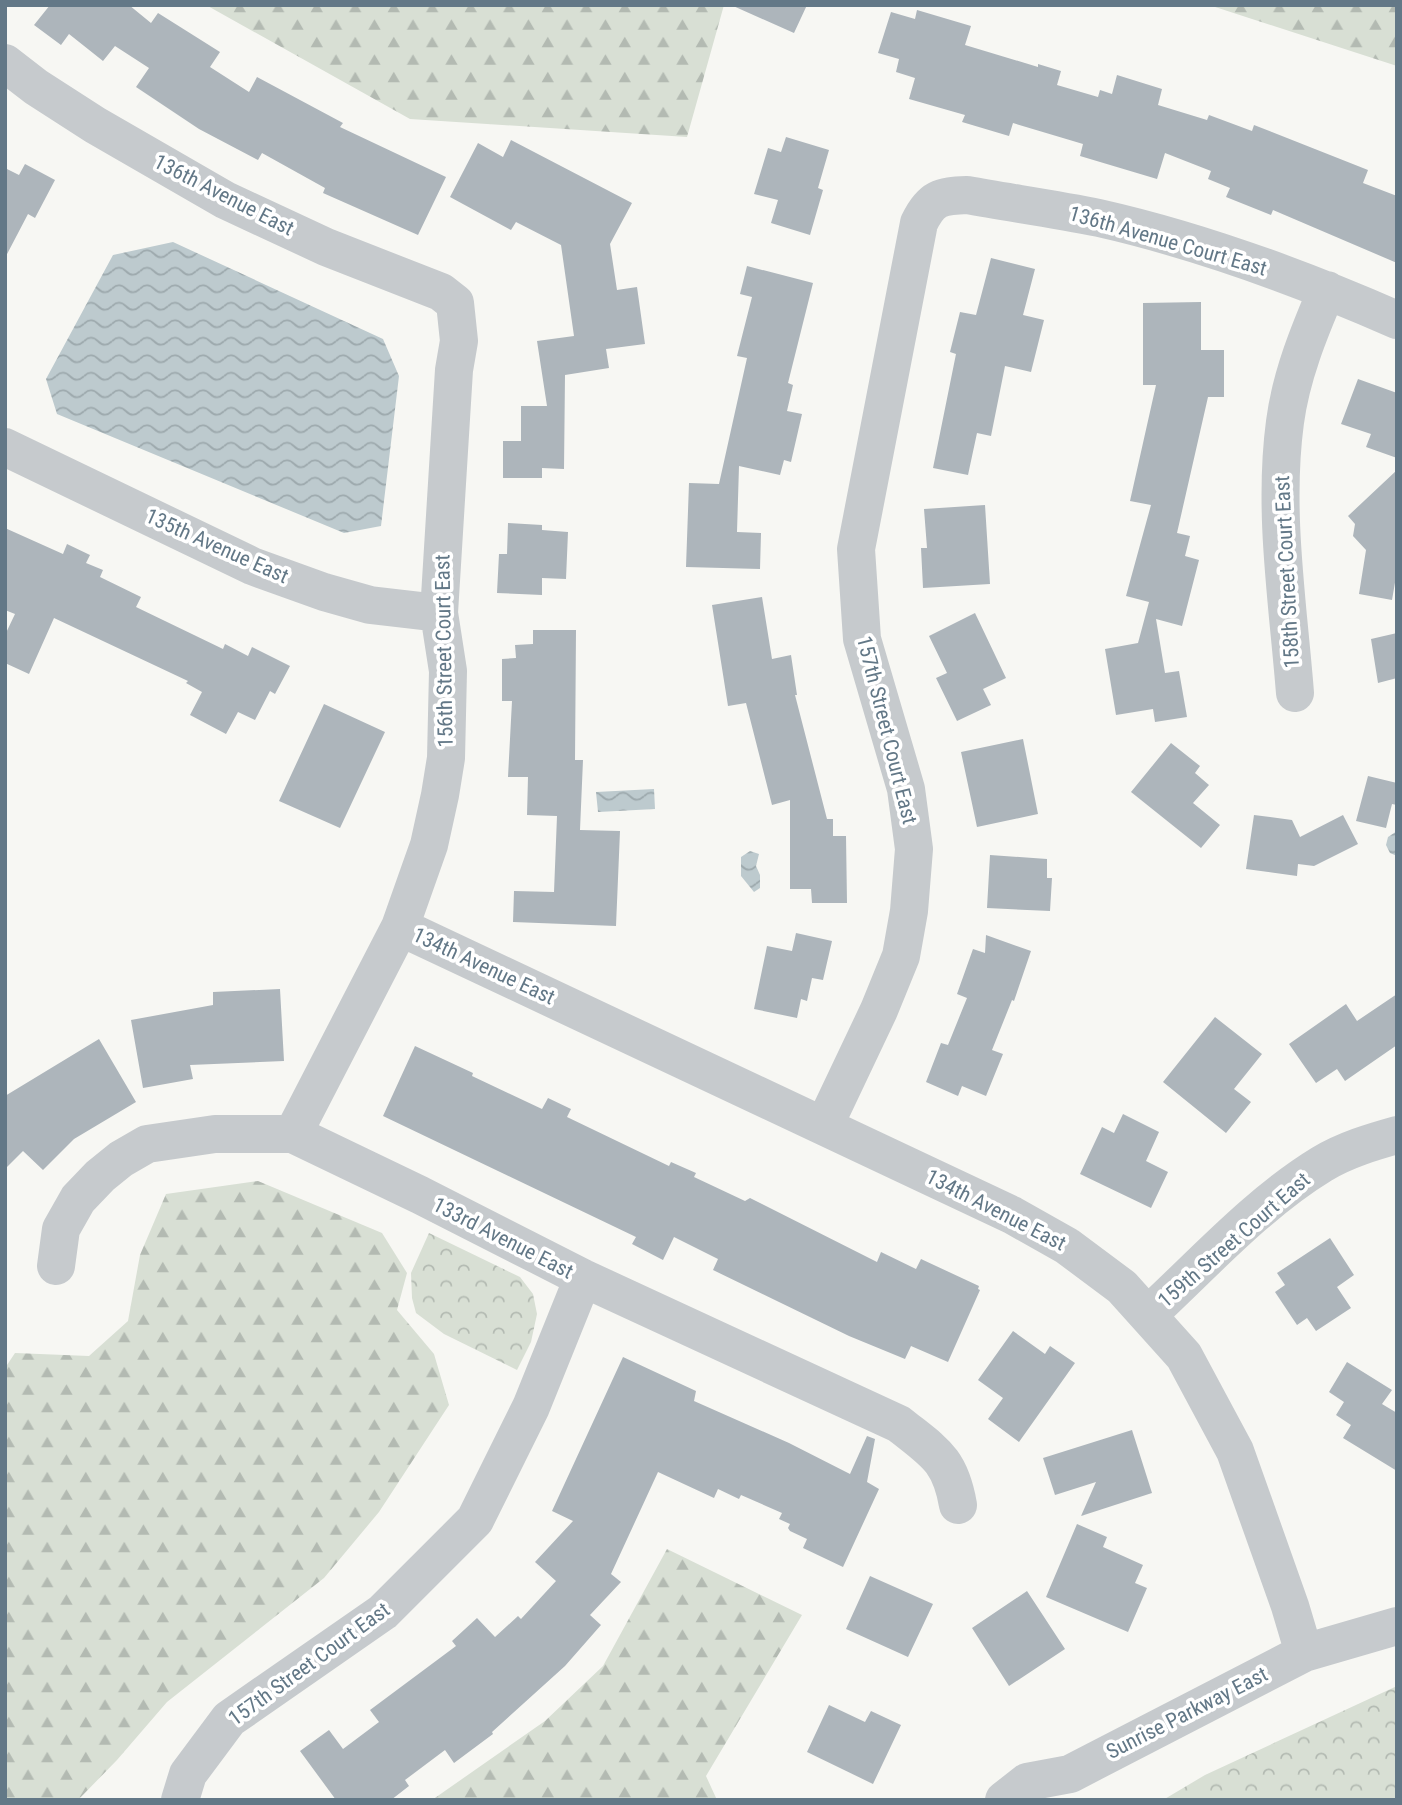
<svg xmlns="http://www.w3.org/2000/svg" width="1402" height="1805" viewBox="0 0 1402 1805" font-family="'Roboto Condensed',sans-serif">
  <defs>
    <pattern id="forest-firs" width="22" height="20" patternUnits="userSpaceOnUse" patternTransform="scale(1.75)"><rect width="22" height="20" fill="#d8dfd4"/><path d="M5 1l3.5 6h-7zM16 11l3.5 6h-7z" fill="#b3bab2"/></pattern>
    <pattern id="park-crowns" width="20" height="18" patternUnits="userSpaceOnUse" patternTransform="scale(1.75)"><rect width="20" height="18" fill="#d8dfd4"/><path d="M2 6a3 3 0 1 1 6 0M12 15a3 3 0 1 1 6 0" fill="none" stroke="#b3bab2"/></pattern>
    <pattern id="water-waves" width="16" height="10" patternUnits="userSpaceOnUse" patternTransform="scale(1.75)"><rect width="16" height="10" fill="#bdcace"/><path d="M0 5q4-4 8 0t8 0" fill="none" stroke="#9da9ad"/></pattern>
  </defs>
  <rect width="100%" height="100%" fill="#f7f7f3"/>
  <path fill="url(#forest-firs)" d="M206 5H724L687 137 410 119Z
    M1209 5H1397V66Z
    M258 1181 382 1233 407 1273 397 1310 434 1354 449 1405 379 1512 324 1578 167 1702 117 1760 78 1800H5V1368L15 1353 89 1356 128 1321 140 1255 166 1194Z
    M667 1549 802 1615 706 1776 717 1800H432L545 1721 603 1666Z"/>
  <path fill="url(#park-crowns)" d="M429 1233 520 1277 533 1294 537 1314 531 1342 517 1370 444 1334 416 1313 412 1298 411 1273Z
    M1397 1686V1800H1163L1205 1775Z"/>
  <path fill="url(#water-waves)" d="M173 242 383 339 399 376 381 526 344 533 57 414 46 379 113 255Z
    M654 789 655 809 598 812 596 792Z
    M1397 831V856L1390 853 1386 845 1388 837Z
    M750 851 759 854 756 866 760 875V888L754 892 741 876V857Z"/>
  <path fill="#adb5bb" d="M50 5H129L151 23 158 13 220 52 210 67 249 92 257 77 343 123 340 127 446 177 418 235 323 193 325 188 262 153 258 160 199 129 136 87 149 68 115 46 103 61 69 34 61 45 34 25Z
    M731 5H807L794 33Z
    M917 10 971 26 965 45 1038 67V64L1061 71 1057 85 1098 97 1100 90 1112 94 1117 75 1162 89 1158 105 1207 120 1209 115 1252 131 1254 125 1368 170 1363 183 1397 196V263L1273 210 1271 215 1226 197 1230 188 1208 179 1211 171 1165 153 1157 179 1080 156 1083 144 1013 123 1009 136 962 122 965 115 909 99 915 78 896 72 899 59 878 53 891 12 915 19Z
    M786 137 829 150 818 188 823 190 810 235 771 223 778 200 754 194 768 148 781 152Z
    M511 140 632 203 610 244 617 290 637 287 645 344 606 349 609 368 565 375 564 469 542 468V478H503V441H521V406H547L537 341 574 336 561 245 516 222 511 230 450 197 478 143 503 157Z
    M25 164 55 180 35 218 28 214 5 258V168L19 175Z
    M991 258 1035 269 1023 315 1044 320 1031 372 1005 366 991 436 977 433 968 475 933 468 956 354 950 352 960 312 976 315Z
    M747 266 813 283 788 383 793 385 787 411 802 414 791 462 784 460 780 475 739 466 737 532 761 533 760 569 686 567 689 483 719 484 747 358 737 356 752 297 740 294Z
    M1201 302V350H1224V397H1208L1177 533 1190 536 1185 556 1199 560 1182 626 1156 619 1165 673 1179 671 1187 717 1155 722 1153 709 1116 715 1105 649 1138 643 1149 602 1126 596 1151 505 1130 501 1156 385H1143V303Z
    M1358 379 1397 393V458L1366 447 1371 434 1341 424Z
    M1397 470V571L1392 600 1359 594 1366 550 1353 536 1355 524 1348 516Z
    M985 505 990 584 923 588 921 548H927L924 509Z
    M508 523 542 525V530L568 532 566 579 542 578V595L497 593 499 554H507Z
    M5 528 63 554 67 544 90 555 86 563 103 570 100 577 141 597 136 607 223 649 225 644 248 656 252 647 290 666 275 694 270 691 255 720 238 712 226 734 190 715 202 692 186 683 188 681 54 618 29 674 5 663V635L15 614 5 610Z
    M762 597 772 659 791 655 797 695H795L827 819H833V836H846L847 903H812L811 889H790V800L772 805 746 703 728 706 712 605Z
    M975 613 1006 678 983 689 991 705 957 721 936 678 947 673 929 636Z
    M533 630H576L575 760H583L580 830 620 831 616 926 513 922 514 891 554 892 557 816 527 815 528 777H508L512 701H502V659L516 658 515 645 533 644Z
    M1397 633V678L1378 683 1371 639Z
    M324 704 385 732 340 828 279 801Z
    M1023 739 1038 814 977 827 961 752Z
    M1171 743 1200 766 1195 773 1209 785 1193 803 1220 825 1201 848 1131 792Z
    M1368 776 1397 783V805L1392 804 1386 828 1356 821Z
    M1254 815 1292 820 1300 837 1343 815 1358 844 1314 866 1298 864 1297 876 1246 869Z
    M990 855 1047 859V878H1052L1050 911 987 908Z
    M796 933 832 941 823 980 812 978 807 1001 801 999 797 1018 754 1009 767 946 792 951Z
    M986 935 1031 951 1014 1001 1012 1000 992 1050 1003 1054 986 1096 962 1086 958 1096 926 1082 941 1043 948 1045 967 998 957 994 973 949 985 953Z
    M280 989 284 1061 190 1065 193 1079 143 1088 131 1020 213 1005V992Z
    M1397 994V1045L1345 1081 1337 1069 1316 1083 1289 1044 1346 1004 1357 1021Z
    M1215 1017 1262 1054 1234 1089 1251 1102 1226 1133 1163 1082Z
    M99 1039 136 1102 74 1139 43 1170 23 1151 5 1169V1096Z
    M415 1046 473 1073 472 1076 542 1109 548 1098 571 1109 567 1117 669 1166 671 1162 696 1173 694 1177 745 1201 750 1198 877 1262 881 1252 916 1269 921 1259 979 1286 978 1289 980 1290 948 1362 911 1346 905 1359 849 1336 713 1270 718 1259 674 1237 663 1260 632 1244 636 1237 383 1116Z
    M1123 1114 1159 1132 1146 1161 1168 1172 1151 1208 1080 1174 1102 1127 1114 1133Z
    M1330 1238 1354 1275 1337 1287 1351 1308 1316 1331 1307 1318 1297 1325 1275 1292 1285 1285 1277 1273Z
    M1013 1331 1045 1354 1050 1346 1075 1363 1019 1442 988 1419 1003 1398 978 1380Z
    M623 1357 696 1391 694 1401 789 1443 850 1474 867 1436 875 1439 867 1482 879 1489 843 1567 803 1548 807 1539 790 1531 788 1528 790 1524 779 1519 782 1513 741 1495 739 1499 718 1489 714 1498 658 1472 611 1574 621 1582 590 1615 601 1625 565 1666 492 1732 493 1734 454 1763 445 1750 405 1780 409 1786 391 1800H336L300 1751 329 1730 343 1749 379 1722 370 1710 456 1646 452 1641 477 1618 495 1637 518 1616 521 1619 556 1581 535 1562 573 1521 552 1511Z
    M1347 1362 1392 1390 1382 1404 1397 1413V1471L1343 1438 1351 1425 1336 1415 1344 1402 1329 1392Z
    M1132 1430 1152 1493 1081 1516 1096 1482 1055 1495 1043 1458Z
    M1077 1524 1107 1537 1103 1547 1143 1565 1135 1583 1147 1588 1128 1632 1046 1597Z
    M870 1576 933 1604 908 1657 846 1629Z
    M1027 1591 1065 1649 1009 1686 972 1628Z
    M829 1705 865 1722 871 1711 901 1725 873 1784 807 1752Z"/>
  <g fill="none" stroke-linecap="round" stroke-linejoin="round">
    <path stroke="#c6cacd" stroke-width="38" d="M5 63 36 87 95 125 225 200 326 247 441 292 455 303 459 341 454 370 439 613 448 671 446 758 440 795 429 845 400 927 293 1134
      M5 447 252 566 324 592 370 605 439 613
      M1295 693C1288 604 1273 511 1285 422 1291 376 1309 332 1327 290
      M400 927 1012 1215 1067 1246 1122 1287 1184 1356 1235 1451 1290 1606 1304 1653
      M824 1126 879 1010 901 956 909 911 914 849 906 789 862 639 856 549 919 223C931 198 940 196 967 195 1011 203 1055 209 1099 218 1201 241 1301 278 1397 320
      M56 1266 61 1229 78 1199 100 1176 121 1159 147 1144 215 1134H293L420 1195 583 1278 899 1424C934 1452 950 1459 958 1505
      M1149 1314C1204 1263 1258 1203 1322 1164 1345 1150 1372 1142 1397 1135
      M180 1800 188 1774 229 1719 383 1612 475 1520 531 1407 583 1278
      M1004 1800 1027 1782 1070 1774 1304 1653 1397 1626"/>
  </g>
  <g text-anchor="middle" stroke-width="7" stroke-linejoin="round" paint-order="stroke">
    <g font-size="21" fill="#637887" stroke="#fff">
      <text transform="translate(224 195) rotate(27)" y="7">136th Avenue East</text>
      <text transform="translate(1168 241) rotate(16)" y="7">136th Avenue Court East</text>
      <text transform="translate(217 546) rotate(24)" y="7">135th Avenue East</text>
      <text transform="translate(1287 572) rotate(-93)" y="7">158th Street Court East</text>
      <text transform="translate(444 651) rotate(-91)" y="7">156th Street Court East</text>
      <text transform="translate(887 730) rotate(76)" y="7">157th Street Court East</text>
      <text transform="translate(484 966) rotate(25)" y="7">134th Avenue East</text>
      <text transform="translate(996 1210) rotate(27)" y="7">134th Avenue East</text>
      <text transform="translate(503 1238) rotate(27)" y="7">133rd Avenue East</text>
      <text transform="translate(1234 1240) rotate(-41)" y="7">159th Street Court East</text>
      <text transform="translate(309 1664) rotate(-36)" y="7">157th Street Court East</text>
      <text transform="translate(1187 1713) rotate(-27)" y="7">Sunrise Parkway East</text>
    </g>
  </g>
  <rect width="1402" height="1805" fill="none" stroke="#637887" stroke-width="14"/>
</svg>
